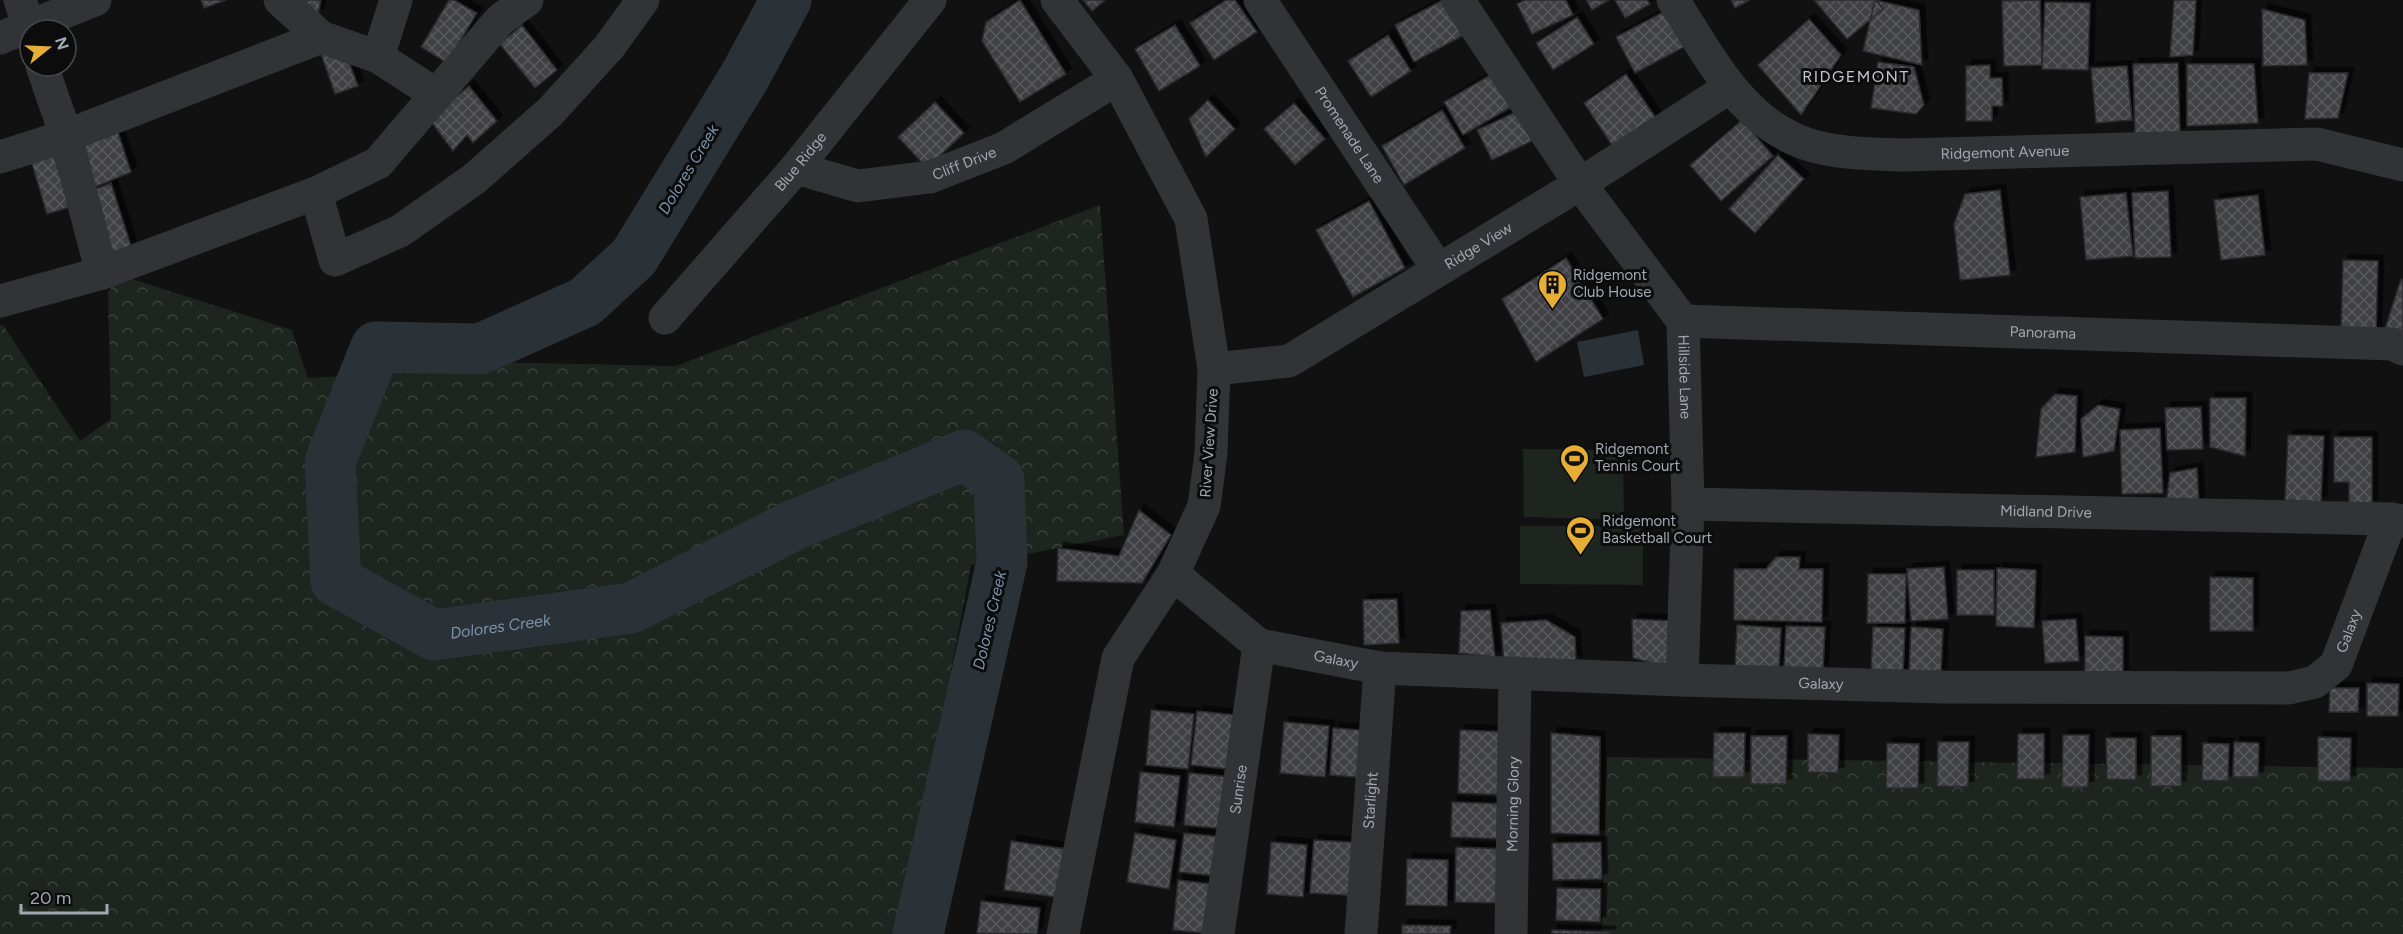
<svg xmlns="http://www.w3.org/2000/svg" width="2403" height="934" viewBox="0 0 2403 934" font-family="Figtree,sans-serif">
  <defs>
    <pattern id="forest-crowns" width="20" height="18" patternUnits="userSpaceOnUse" patternTransform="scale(1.5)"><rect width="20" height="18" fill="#1d251e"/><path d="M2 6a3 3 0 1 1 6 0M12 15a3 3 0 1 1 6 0" fill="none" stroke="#3b423c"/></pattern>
    <pattern id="building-cross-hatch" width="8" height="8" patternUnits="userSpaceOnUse" patternTransform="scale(1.5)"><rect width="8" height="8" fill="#404145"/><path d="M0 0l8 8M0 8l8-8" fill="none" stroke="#585a5d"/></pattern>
    <filter id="shadow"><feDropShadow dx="5.5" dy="-5.5" stdDeviation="0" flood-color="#0009"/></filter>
  </defs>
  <rect width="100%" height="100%" fill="#111112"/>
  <path fill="#1d251e" d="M1523 449 1623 450 1624 520 1524 517Z
    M1520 526H1643V585L1520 584Z"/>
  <path fill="url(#forest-crowns)" d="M1100 205 1124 535 971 565 901 934H0V325H3L80 441 111 419 108 293 119 275 292 330 308 378 343 376 390 360 676 366Z
    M1607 757 2403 768V934H1602Z"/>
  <path fill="#2a3137" d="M1638 330 1644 365 1584 377 1577 342Z"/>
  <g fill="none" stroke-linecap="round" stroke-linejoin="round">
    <path stroke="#2a3137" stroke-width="51" id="s1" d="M786 0 745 76 634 257 585 302 480 349 376 347 330 462 336 581 434 635 631 608 792 526 964 455 999 480 1002 562 918 934"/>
  </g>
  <path fill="url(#building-cross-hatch)" stroke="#2b2b2e" stroke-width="1.5" filter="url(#shadow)" d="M201 0H226L204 8Z
    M294 0H321L318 14Z
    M449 0H454L477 13 447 63 421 47Z
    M1020 0 1066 74 1020 102 982 41 986 22Z
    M1083 0H1105L1092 11Z
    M1226 0H1235L1257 32 1214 60 1190 23Z
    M1443 0 1462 36 1414 62 1395 25Z
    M1525 0H1566L1573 15 1532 34 1517 4Z
    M1586 0H1609L1592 10Z
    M1615 0H1647L1650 4 1625 18Z
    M1731 0H1750L1735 8Z
    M1814 0H1876L1883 9 1847 39Z
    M1875 0 1919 10 1922 65 1863 51Z
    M2040 0 2042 65 2004 66 2002 1Z
    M2174 0H2196L2193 55 2170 57Z
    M2045 2 2090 3 2088 70 2042 69Z
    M2262 9 2305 20 2307 65 2263 66Z
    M1667 10 1686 46 1635 73 1616 37Z
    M1577 17 1594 44 1553 70 1536 43Z
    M1809 19 1841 55 1801 115 1758 65Z
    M522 25 557 70 535 88 500 44Z
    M1175 25 1200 66 1159 91 1135 49Z
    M1388 35 1411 71 1371 97 1348 61Z
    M320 51H345L358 86 335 94Z
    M1878 62 1914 67 1924 105 1916 114 1871 108Z
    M2178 63 2180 133 2135 134 2133 64Z
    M2187 64H2254L2258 123 2187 126Z
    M1990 65V78H2002L2003 106H1992V121H1966V66Z
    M2127 66 2132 120 2096 123 2091 68Z
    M2309 73H2348L2338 118 2305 119Z
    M1492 74 1511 107 1463 135 1444 102Z
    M1626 74 1658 121 1615 150 1584 103Z
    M469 86 497 121 473 143 467 135 453 151 429 119Z
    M1208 100 1235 129 1206 157 1189 119Z
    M935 102 964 133 927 168 898 137Z
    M1294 103 1325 139 1295 165 1264 129Z
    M1442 110 1465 148 1404 185 1382 146Z
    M1518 111 1532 141 1492 160 1477 130Z
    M1742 120 1773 156 1721 201 1690 165Z
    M115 123 131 172 88 190 73 139Z
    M51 147 70 207 47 214 29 154Z
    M1778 155 1804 179 1755 233 1729 209Z
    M111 183 131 246 105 257 89 192Z
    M2000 190 2010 275 1960 280 1954 224 1965 194Z
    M2168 191 2171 257 2135 258 2132 193Z
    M2126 193 2133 256 2086 260 2080 197Z
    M2258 195 2265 255 2221 260 2214 200Z
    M1369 201 1405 268 1353 297 1316 230Z
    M1566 258 1603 319 1536 362 1502 299Z
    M2343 260 2378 261 2376 334 2341 332Z
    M2401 279 2403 280V338L2384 332Z
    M2055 394 2077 396 2075 452 2036 457 2041 409Z
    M2210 398H2246L2245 456 2210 447Z
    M2098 405 2120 409 2114 451 2083 457 2081 419Z
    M2201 407 2203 449 2167 450 2165 408Z
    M2160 428 2163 493 2122 494 2120 430Z
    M2288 435 2324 436 2321 502 2285 500Z
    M2334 437H2372V505L2349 504V482H2334Z
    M2197 468 2199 505 2166 504 2170 473Z
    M1139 510 1171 535 1142 583 1057 581 1058 548 1119 556Z
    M1776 557H1800L1799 569H1823L1822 622 1734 620V569H1766Z
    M1944 567 1948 619 1911 621 1907 569Z
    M1997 568 2036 570 2034 628 1996 626Z
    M1957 570H1994V615H1957Z
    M1868 574H1906L1905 623H1867Z
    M2210 577 2253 578V631H2210Z
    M1397 599 1399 643 1364 645 1363 600Z
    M1490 610 1495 657 1459 653 1461 611Z
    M1632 619 1672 621 1671 668 1633 658Z
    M2076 619 2079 661 2045 663 2042 621Z
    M1546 620 1575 637 1576 662 1504 665 1501 623Z
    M1737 625 1781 628 1779 670 1735 667Z
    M1786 626 1825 627 1823 670 1784 669Z
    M1873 627 1905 628 1903 673 1871 672Z
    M1911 627 1943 629 1941 674 1909 673Z
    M2085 636 2123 637V675L2085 674Z
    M2367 683 2399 684 2398 716H2367Z
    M2330 688H2359L2358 712H2329Z
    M1151 710 1194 714 1188 769 1146 765Z
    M1197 711 1243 716 1237 770 1191 765Z
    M1284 722 1329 726 1325 777 1280 773Z
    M1333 728 1372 731 1368 778 1330 775Z
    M1460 730 1506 732 1504 795 1458 793Z
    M1551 733 1600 737 1599 835 1551 833Z
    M1714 733H1745L1744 777H1713Z
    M1808 734 1839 735 1838 773 1808 772Z
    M2018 734H2044V779H2017Z
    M2063 735H2089L2088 787H2062Z
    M1751 736H1787L1786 784H1751Z
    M2151 736H2181V786H2151Z
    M2318 737 2351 738 2350 781H2318Z
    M2106 738H2136V780L2107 779Z
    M1938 742H1969L1968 787 1937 786Z
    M2234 742 2259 743 2258 777H2233Z
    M1887 743 1919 744 1918 788H1886Z
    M2203 743 2229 744 2228 781 2202 780Z
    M1140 772 1180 776 1174 827 1135 822Z
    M1189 773 1232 777 1226 829 1184 825Z
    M1452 802 1506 804 1505 839 1451 837Z
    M1135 833 1176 840 1169 889 1127 882Z
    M1184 833 1222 837 1217 876 1179 872Z
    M1314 840 1363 843 1360 896 1310 893Z
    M1011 841 1072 850 1064 898 1004 890Z
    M1271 842 1307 845 1303 897 1267 894Z
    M1601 842 1602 879 1553 880 1552 843Z
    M1456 847 1503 849 1502 903 1455 902Z
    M1407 859 1448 860 1447 906 1406 905Z
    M1178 880 1219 885 1214 934 1173 930Z
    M1557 888 1601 889 1600 922 1556 920Z
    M981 901 1040 908 1037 934 977 933Z
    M1402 925 1451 926 1450 934H1402Z
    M1552 930 1610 932V934H1552Z"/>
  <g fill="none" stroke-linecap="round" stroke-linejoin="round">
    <g stroke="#323337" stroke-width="33">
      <path d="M20 0 30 30"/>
      <path d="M280 0 321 37 378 57 437 95"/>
      <path d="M1057 0 1117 79 1191 219 1214 369 1211 453 1204 506 1173 574 1118 658 1063 934"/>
      <path id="s2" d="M1260 0 1438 269"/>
      <path id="s3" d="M1458 0 1580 184 1683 321 1688 504 1682 680"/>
      <path id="s4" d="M1673 0C1711 58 1744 129 1817 147 1846 154 1875 154 1904 155L2317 144 2403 165"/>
      <path d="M0 38 95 0"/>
      <path d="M378 57 396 0"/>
      <path d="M42 66 66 136 102 273"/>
      <path d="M0 157 66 136 321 37"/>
      <path id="s5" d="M796 168 858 186 930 177 1004 148 1117 79"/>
      <path d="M316 193 335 260 400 231 474 179 550 112 609 47 643 0"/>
      <path d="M0 301 102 273 316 193 378 163 500 20 527 0"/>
      <path id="s6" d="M665 318 796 168 930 0"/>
      <path id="s7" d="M1683 321 2392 344 2403 349"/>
      <path id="s8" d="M1214 369 1289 361 1580 184 1730 87"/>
      <path id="s9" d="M1688 504 2391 519 2403 521"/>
      <path id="s10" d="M1173 574 1259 645 1380 668 1682 680 1943 687 2289 688 2315 682 2336 665 2391 519"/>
      <path id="s11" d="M1218 934 1259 645"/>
      <path id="s12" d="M1361 934 1380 668"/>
      <path id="s13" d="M1511 934 1515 673"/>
    </g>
  </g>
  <defs>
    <symbol id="building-pin" viewBox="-11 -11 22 30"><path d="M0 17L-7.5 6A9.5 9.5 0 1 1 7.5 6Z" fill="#e6ae36" stroke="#0c0c0d"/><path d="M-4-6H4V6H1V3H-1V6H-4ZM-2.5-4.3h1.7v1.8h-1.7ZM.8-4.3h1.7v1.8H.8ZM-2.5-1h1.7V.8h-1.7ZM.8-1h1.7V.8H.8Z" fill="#111"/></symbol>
    <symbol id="stadium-pin" viewBox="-11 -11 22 30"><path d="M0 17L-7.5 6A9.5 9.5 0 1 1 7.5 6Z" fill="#e6ae36" stroke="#0c0c0d"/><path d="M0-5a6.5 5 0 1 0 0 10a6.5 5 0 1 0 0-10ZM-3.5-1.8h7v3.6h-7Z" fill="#111"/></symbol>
  </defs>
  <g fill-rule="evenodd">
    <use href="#building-pin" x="1536" y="268" width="33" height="45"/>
    <use href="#stadium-pin" x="1558" y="442" width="33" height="45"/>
    <use href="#stadium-pin" x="1564" y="514" width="33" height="45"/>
  </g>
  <g text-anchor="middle" stroke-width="6" stroke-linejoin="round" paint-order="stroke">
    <g font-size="15" fill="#a3a7b2" stroke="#0c0c0d">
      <text dy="5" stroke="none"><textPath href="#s2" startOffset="162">Promenade Lane</textPath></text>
      <text dy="5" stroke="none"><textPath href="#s4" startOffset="400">Ridgemont Avenue</textPath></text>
      <text dy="5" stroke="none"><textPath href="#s6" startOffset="207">Blue Ridge</textPath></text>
      <text dy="5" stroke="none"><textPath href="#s5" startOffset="174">Cliff Drive</textPath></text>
      <text dy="5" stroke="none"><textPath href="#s8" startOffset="297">Ridge View</textPath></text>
      <text dy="5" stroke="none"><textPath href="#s7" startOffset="360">Panorama</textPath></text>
      <text dy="5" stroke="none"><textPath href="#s3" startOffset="448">Hillside Lane</textPath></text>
      <text transform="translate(1209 443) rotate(-86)" y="5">River View Drive</text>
      <text dy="5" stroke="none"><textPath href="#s9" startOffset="358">Midland Drive</textPath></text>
      <text dy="5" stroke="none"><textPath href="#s10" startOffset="1234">Galaxy</textPath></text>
      <text dy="5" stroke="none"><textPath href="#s10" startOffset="190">Galaxy</textPath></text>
      <text dy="5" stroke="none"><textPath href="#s10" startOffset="676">Galaxy</textPath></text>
      <text dy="5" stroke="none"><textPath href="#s11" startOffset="146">Sunrise</textPath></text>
      <text dy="5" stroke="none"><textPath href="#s12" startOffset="134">Starlight</textPath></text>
      <text dy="5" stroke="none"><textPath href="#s13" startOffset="130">Morning Glory</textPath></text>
    </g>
    <g font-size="15" fill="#a3a7b2" stroke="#0c0c0d" text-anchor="start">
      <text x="1573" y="280">Ridgemont<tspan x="1573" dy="17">Club House</tspan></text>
      <text x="1595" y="454">Ridgemont<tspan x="1595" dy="17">Tennis Court</tspan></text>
      <text x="1602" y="526">Ridgemont<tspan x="1602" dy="17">Basketball Court</tspan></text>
    </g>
    <g font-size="16" letter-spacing="1.5" fill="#c4c6ce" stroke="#0c0c0d">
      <text x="1856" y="82">RIDGEMONT</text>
    </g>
    <g font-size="16" font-style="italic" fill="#7b94ac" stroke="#0c0c0d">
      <text transform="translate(688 169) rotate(-59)" y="6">Dolores Creek</text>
      <text transform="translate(989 620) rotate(-77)" y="6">Dolores Creek</text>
      <text dy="6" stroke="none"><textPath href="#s1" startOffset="1006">Dolores Creek</textPath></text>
    </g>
  </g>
  <g transform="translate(48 48) rotate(72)"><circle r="28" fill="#0c0c0d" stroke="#484a4f" stroke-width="1.5"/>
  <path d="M0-4.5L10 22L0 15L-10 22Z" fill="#e6ae36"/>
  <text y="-9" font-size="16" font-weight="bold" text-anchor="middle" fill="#a3a7b2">N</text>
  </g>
  <path d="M21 904v9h86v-9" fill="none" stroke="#a3a7b2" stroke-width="3"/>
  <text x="30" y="904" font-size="18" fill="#a3a7b2" stroke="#0c0c0d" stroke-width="4.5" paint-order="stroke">20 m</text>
</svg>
